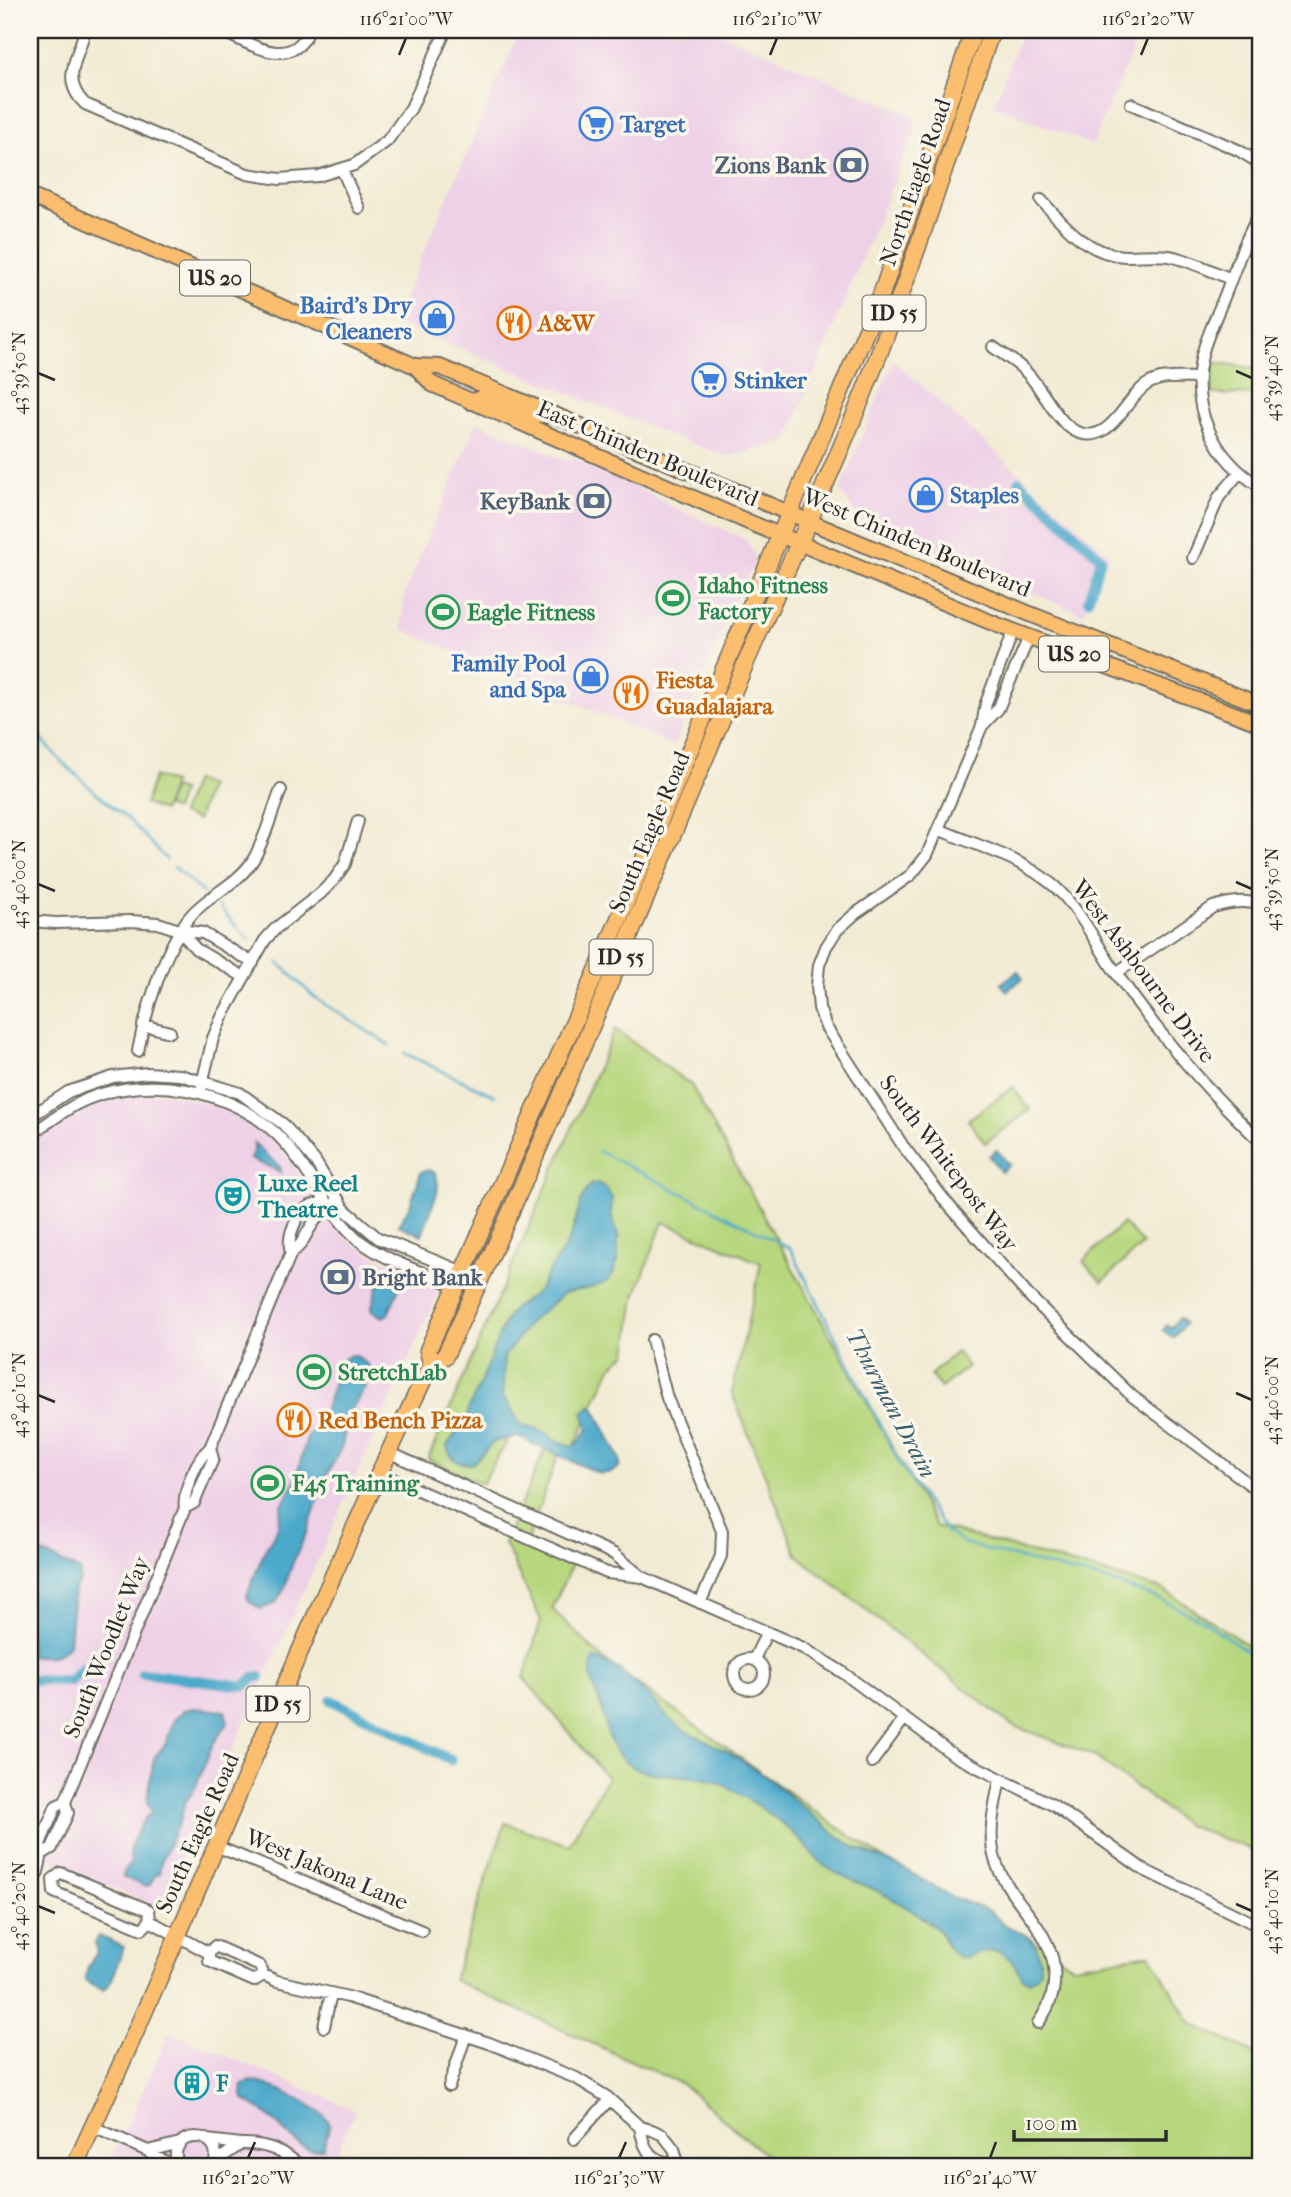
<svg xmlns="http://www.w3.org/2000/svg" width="1291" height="2197" viewBox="0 0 1291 2197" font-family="'IM FELL French Canon',serif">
  <rect width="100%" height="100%" fill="#fbf7ec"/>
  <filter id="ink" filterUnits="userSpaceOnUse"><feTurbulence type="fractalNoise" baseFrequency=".0143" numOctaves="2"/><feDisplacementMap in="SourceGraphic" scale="14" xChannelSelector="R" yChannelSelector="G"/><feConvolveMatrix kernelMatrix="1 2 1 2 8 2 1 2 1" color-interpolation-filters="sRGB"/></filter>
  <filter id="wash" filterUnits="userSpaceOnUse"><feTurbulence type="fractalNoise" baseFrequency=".00686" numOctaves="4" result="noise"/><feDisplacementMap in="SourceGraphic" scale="28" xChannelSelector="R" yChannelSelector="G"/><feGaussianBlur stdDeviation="1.57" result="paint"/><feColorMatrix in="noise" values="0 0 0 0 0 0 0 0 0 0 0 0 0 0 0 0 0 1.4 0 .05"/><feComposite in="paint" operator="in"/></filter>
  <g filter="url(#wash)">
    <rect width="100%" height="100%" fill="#f2ebd4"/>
    <path fill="#eed0e7" d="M520 30H713L912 115 916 127 787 441 728 457 679 439 394 321Z
      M1022 30H1141L1092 145 994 105Z
      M893 360 1109 554 1084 614 865 524 840 491Z
      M477 422 565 460 577 459 648 493 673 507 745 539 755 554 754 565 742 585 674 745 402 629 404 594Z
      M161 1092 213 1104 240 1115 266 1133 285 1154 332 1222 348 1239 370 1254 422 1276 434 1283 439 1292 165 1898 155 1906 60 1865 30 1846V1138L69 1114 100 1101 126 1095Z
      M170 2032 355 2110 331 2167H107Z"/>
    <path fill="#b7d77e" stroke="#718154" stroke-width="2" d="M1213 362 1261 369V397L1258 395 1212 394Z
      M154 776 173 783 163 811 145 804Z
      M194 780 209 786 197 820 181 814Z
      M173 788 182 791 175 810 166 807Z
      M615 1029 691 1085 936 1526 1162 1589 1261 1654V1853L1186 1825 1093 1755 1011 1725 797 1555 732 1393 761 1263 663 1222 635 1297 627 1353 611 1367 575 1445 558 1456 525 1546 572 1564 552 1609 603 1659 827 1820 914 1879 1027 1936 1073 1966 1150 1954 1191 2023 1261 2057V2167H779L682 2084 453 1980 505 1823 569 1845 607 1778 524 1678 541 1620 504 1543 550 1438 510 1436 482 1484 428 1459Z
      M1013 1087 1030 1110 985 1143 968 1120Z
      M1123 1223 1143 1244 1102 1282 1083 1261Z
      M956 1352 968 1366 941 1388 930 1375Z"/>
    <path fill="#4ba9ca" stroke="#3b6a7a" stroke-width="2" d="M1018 971 1023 978 1007 991 1001 984Z
      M254 1143 280 1167 281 1172 250 1159 254 1150Z
      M997 1150 1009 1165 1001 1172 989 1156Z
      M428 1170 435 1173 438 1184 437 1193 422 1235 398 1225 410 1206 421 1172Z
      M597 1183 605 1187 612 1198 611 1214 618 1235V1260L614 1272 607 1282 591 1288 564 1293 530 1322 504 1357 503 1396 522 1426 533 1428 547 1433 554 1440 573 1446 577 1444 588 1429 583 1412 590 1406 594 1407 620 1459V1466L612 1472 600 1474 516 1436 494 1442 472 1464C459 1465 450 1459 447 1446L468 1415 469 1407C485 1379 492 1347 507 1318 515 1303 531 1300 540 1288 548 1269 563 1254 571 1235 578 1218 578 1197 592 1184Z
      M381 1275 401 1284 388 1314 383 1317 371 1310Z
      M1179 1318 1185 1324 1173 1338 1163 1330 1167 1325 1171 1328Z
      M351 1355 358 1357 369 1366 365 1387 348 1416 342 1446 323 1483 308 1530 293 1562 284 1589 275 1604 260 1609 249 1601 247 1595 252 1582 265 1550 277 1530 282 1505 295 1481 306 1441 325 1409 339 1367 344 1359Z
      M30 1547 80 1571V1580L74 1589 69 1644C60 1660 45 1656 30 1656Z
      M594 1658 619 1669 655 1702 667 1717 684 1730 730 1753 765 1776 835 1834 856 1848 899 1866 952 1897 990 1911 1003 1924 1024 1934 1036 1945 1040 1959V1970L1036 1977 1029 1981 1023 1979C1011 1957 1002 1944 974 1954 969 1956 964 1959 959 1957 946 1951 945 1936 936 1928 917 1913 894 1899 873 1889 858 1882 843 1878 829 1869 815 1860 805 1843 792 1832 773 1815 748 1799 726 1786 700 1770 647 1782 624 1761 611 1749 606 1730 603 1714 600 1694 584 1679 594 1658Z
      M194 1708 225 1711 228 1723 213 1744 195 1788 185 1803 180 1820 161 1862 159 1874 156 1873 150 1885 146 1887 123 1877 125 1870 131 1864 130 1847 144 1819 152 1812 147 1801 154 1758 166 1743 174 1720 184 1710Z
      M99 1936 124 1947 109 1985 103 1990 91 1985 85 1980 88 1967 98 1951 95 1943Z
      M251 2081C271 2084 321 2106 330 2124L323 2148C303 2158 282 2127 269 2116 260 2109 250 2104 242 2097L243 2084Z"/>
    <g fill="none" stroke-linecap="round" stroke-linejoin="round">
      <path stroke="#4ba9ca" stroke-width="2.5" d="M30 730 38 735 62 762 102 798 129 820 167 860
        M174 867 203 893
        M218 906 249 940
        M279 963 314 997 389 1045
        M404 1053 495 1096
        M598 1151 790 1248 901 1466 948 1533 968 1545 1111 1582 1160 1599 1204 1621 1261 1661"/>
      <path stroke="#4ba9ca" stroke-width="10" d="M1019 481 1101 558 1088 600
        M142 1673 244 1686 254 1678 260 1677
        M30 1680 70 1681 82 1668 96 1669
        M331 1700 451 1760"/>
    </g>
  </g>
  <g filter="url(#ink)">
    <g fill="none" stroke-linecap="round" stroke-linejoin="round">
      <defs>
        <path id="minor" d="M85 30C78 58 60 80 85 104L247 174 280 179 318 176 354 165 387 141 411 108 446 30
          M219 30C248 42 291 73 309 30
          M1131 104 1238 150 1261 164
          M342 170 359 208
          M1041 200C1065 226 1087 254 1125 256 1140 256 1154 254 1169 256 1190 260 1211 271 1231 279
          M1261 212C1245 238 1236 267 1225 295 1217 315 1207 335 1202 355 1189 409 1215 460 1261 487
          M993 347C1004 355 1018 363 1027 373 1042 388 1056 421 1075 431 1110 448 1124 400 1146 385 1161 375 1181 378 1198 378
          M1193 558 1219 497 1240 472
          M1013 631 986 703 982 726 927 855 911 875 855 914 837 930 826 947 819 965 817 986 819 1008 826 1027 903 1146 946 1202 1027 1294 1132 1396 1261 1493
          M982 726 998 709 1029 637
          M940 830C979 846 1021 858 1054 886 1080 909 1096 944 1116 973 1158 1033 1207 1091 1261 1142
          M30 921 56 923 131 921 158 923 179 930
          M1116 973 1213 907C1229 902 1245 899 1261 905
          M244 977 196 949 179 930 203 933 253 963
          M143 1025 170 1032
          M138 1051C145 1013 166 942 193 913 211 894 239 883 253 860 265 840 272 811 281 790
          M201 1088 213 1038 222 1017 265 940 276 928 321 893 334 880 345 864 358 821
          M30 1117 68 1092 113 1077 147 1073 180 1075 240 1093 283 1124 315 1161 344 1209 378 1238 463 1272
          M30 1135C45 1125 59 1114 75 1105 140 1070 237 1087 286 1144 313 1175 328 1214 360 1241 387 1262 425 1273 457 1286
          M328 1205C324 1205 320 1203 316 1204 297 1208 286 1237 291 1253 304 1244 303 1238 312 1225 315 1220 325 1209 330 1204
          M652 1340 667 1398 722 1531 721 1556 700 1603
          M379 1473 607 1573 642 1577 614 1554 388 1452
          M185 1508 194 1503 213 1459 210 1448
          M642 1577 803 1648 842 1672 955 1756 1053 1805 1144 1870 1261 1927
          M734 1674a15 15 0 1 1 30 0a15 15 0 1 1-30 0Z
          M754 1659 767 1632
          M872 1762 904 1719
          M1000 1779C995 1805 987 1832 995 1859 1007 1900 1048 1923 1054 1967 1056 1989 1051 2005 1038 2023
          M65 1802 185 1508C182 1492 197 1458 210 1448L291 1253
          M216 1846 422 1931
          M61 1873 149 1910 150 1921 142 1929 54 1892 53 1879Z
          M30 1889 38 1872 42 1854 40 1844 56 1806 65 1802 68 1813 52 1848 42 1854
          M150 1921 209 1953
          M209 1953 215 1946 260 1966 263 1975 277 1981 348 1997 489 2043 576 2078 607 2097 640 2127 652 2130 663 2135 674 2149 678 2163
          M209 1953V1961L254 1981 263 1975
          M324 2027 331 1993
          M449 2086 466 2035
          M93 2127 148 2151
          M640 2127C643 2144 647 2158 666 2162 673 2163 676 2162 682 2167
          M574 2139 609 2100
          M207 2140 241 2144 215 2162
          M241 2144C266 2143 283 2151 302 2167
          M177 2166 154 2157 148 2151 180 2143
          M179 2167C161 2127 230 2127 213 2167"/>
        <path id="major" d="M30 196 415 366 432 384 753 524 1000 626 1261 724
          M415 366 440 367 1030 614 1261 705
          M471 402 486 396 532 415H550"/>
        <path id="highway" d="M431 1364 428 1350 599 966 880 298 974 30
          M74 2167C198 1902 303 1627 431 1364L445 1356C550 1131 643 902 741 674 783 575 831 478 870 377 915 263 951 145 992 30"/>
      </defs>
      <use href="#minor" stroke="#716e66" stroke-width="14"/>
      <use href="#major" stroke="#716e66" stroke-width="18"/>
      <use href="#highway" stroke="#716e66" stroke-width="19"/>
      <use href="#minor" stroke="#fff" stroke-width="10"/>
      <use href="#major" stroke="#fbbd6e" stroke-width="14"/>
      <use href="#highway" stroke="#fbbd6e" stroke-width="16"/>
    </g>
  </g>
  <path fill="none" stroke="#2b2b2b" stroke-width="2.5" d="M399 55 406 38M770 55 777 38M1141 55 1148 38M1236 371 1252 378M38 373 55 380M1236 882 1252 889M38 884 55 891M1236 1393 1252 1400M38 1395 55 1402M1236 1904 1252 1911M38 1906 55 1913M248 2158 255 2142M619 2158 626 2142M990 2158 996 2142"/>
  <defs>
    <symbol id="supermarket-ring" viewBox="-11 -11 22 22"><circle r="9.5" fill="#fbf7ec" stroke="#3f7fe0" stroke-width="1.5"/><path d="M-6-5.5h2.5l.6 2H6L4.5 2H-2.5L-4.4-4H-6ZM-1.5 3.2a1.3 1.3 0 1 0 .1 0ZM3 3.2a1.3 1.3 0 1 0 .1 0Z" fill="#3f7fe0"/></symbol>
    <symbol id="bank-ring" viewBox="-11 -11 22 22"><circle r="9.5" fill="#fbf7ec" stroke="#5c6f8a" stroke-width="1.5"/><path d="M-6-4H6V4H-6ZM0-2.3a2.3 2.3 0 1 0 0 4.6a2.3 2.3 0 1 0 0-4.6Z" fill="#5c6f8a"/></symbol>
    <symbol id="shop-ring" viewBox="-11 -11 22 22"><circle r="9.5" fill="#fbf7ec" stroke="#3f7fe0" stroke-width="1.5"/><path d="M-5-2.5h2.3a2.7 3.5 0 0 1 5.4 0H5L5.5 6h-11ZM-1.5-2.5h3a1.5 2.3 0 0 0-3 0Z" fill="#3f7fe0"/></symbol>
    <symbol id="restaurant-ring" viewBox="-11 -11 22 22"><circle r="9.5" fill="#fbf7ec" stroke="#e8710a" stroke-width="1.5"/><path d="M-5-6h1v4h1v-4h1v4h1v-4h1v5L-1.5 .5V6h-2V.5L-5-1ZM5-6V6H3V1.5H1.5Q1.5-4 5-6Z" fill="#e8710a"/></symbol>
    <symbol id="stadium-ring" viewBox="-11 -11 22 22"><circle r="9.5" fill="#fbf7ec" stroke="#2e9e5b" stroke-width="1.5"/><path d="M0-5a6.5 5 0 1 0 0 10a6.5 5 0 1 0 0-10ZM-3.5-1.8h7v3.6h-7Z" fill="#2e9e5b"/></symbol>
    <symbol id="theatre-ring" viewBox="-11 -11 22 22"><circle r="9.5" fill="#fbf7ec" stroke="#0f9aa8" stroke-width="1.5"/><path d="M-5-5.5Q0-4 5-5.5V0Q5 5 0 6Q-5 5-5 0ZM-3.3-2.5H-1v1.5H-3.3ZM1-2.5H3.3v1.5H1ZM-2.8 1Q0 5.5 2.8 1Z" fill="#0f9aa8"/></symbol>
    <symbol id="building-ring" viewBox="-11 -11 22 22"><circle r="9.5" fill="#fbf7ec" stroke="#0f9aa8" stroke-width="1.5"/><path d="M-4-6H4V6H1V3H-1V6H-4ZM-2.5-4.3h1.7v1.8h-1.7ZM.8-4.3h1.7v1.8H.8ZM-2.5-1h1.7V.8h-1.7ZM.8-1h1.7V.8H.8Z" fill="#0f9aa8"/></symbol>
  </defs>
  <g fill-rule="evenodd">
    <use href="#supermarket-ring" x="577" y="105" width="38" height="38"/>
    <use href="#bank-ring" x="832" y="146" width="38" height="38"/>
    <use href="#shop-ring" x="418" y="299" width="38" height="38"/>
    <use href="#restaurant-ring" x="495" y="304" width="38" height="38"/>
    <use href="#supermarket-ring" x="690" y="361" width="38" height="38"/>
    <use href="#shop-ring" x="907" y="476" width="38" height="38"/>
    <use href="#bank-ring" x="575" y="482" width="38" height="38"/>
    <use href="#stadium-ring" x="654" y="579" width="38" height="38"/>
    <use href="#stadium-ring" x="424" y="593" width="38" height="38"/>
    <use href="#shop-ring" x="572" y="657" width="38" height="38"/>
    <use href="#restaurant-ring" x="612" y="674" width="38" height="38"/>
    <use href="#theatre-ring" x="214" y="1177" width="38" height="38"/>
    <use href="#bank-ring" x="319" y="1258" width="38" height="38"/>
    <use href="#stadium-ring" x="295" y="1353" width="38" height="38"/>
    <use href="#restaurant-ring" x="275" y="1401" width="38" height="38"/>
    <use href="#stadium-ring" x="249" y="1464" width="38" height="38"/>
    <use href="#building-ring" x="173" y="2064" width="38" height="38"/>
  </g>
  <g text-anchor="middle" stroke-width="7" stroke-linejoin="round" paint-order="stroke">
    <g fill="#fbf7ec" stroke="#696865" stroke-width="2">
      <rect x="180" y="260.5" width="70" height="35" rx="5"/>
      <rect x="862.5" y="295.5" width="63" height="35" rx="5"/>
      <rect x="1039" y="636.5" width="70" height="35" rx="5"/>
      <rect x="589.5" y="939.5" width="63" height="35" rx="5"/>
      <rect x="246.5" y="1686.5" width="63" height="35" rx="5"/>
    </g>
    <g font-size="21" font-weight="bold" fill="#2b2b2b">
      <text x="215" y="285">US 20</text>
      <text x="894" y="320">ID 55</text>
      <text x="1074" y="661">US 20</text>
      <text x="621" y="964">ID 55</text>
      <text x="278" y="1711">ID 55</text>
    </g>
    <g font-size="23" font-weight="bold" fill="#366cbe" stroke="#fbf7ec" text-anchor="start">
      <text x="620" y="132">Target</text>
      <text x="412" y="313" text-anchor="end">Baird's Dry<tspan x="412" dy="26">Cleaners</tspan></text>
      <text x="734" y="388">Stinker</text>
      <text x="950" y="503">Staples</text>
      <text x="566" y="671" text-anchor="end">Family Pool<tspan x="566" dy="26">and Spa</tspan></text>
    </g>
    <g font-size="23" font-weight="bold" fill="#4e5e75" stroke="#fbf7ec" text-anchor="end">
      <text x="826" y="173">Zions Bank</text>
      <text x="570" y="509">KeyBank</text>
      <text x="362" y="1285" text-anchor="start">Bright Bank</text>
    </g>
    <g font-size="23" fill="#2b2b2b" stroke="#fbf7ec">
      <text transform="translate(915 182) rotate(-71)" y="8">North Eagle Road</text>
      <text transform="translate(648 453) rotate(23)" y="8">East Chinden Boulevard</text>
      <text transform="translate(917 542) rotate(23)" y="8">West Chinden Boulevard</text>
      <text transform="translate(649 832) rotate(-67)" y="8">South Eagle Road</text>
      <text transform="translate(1144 971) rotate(53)" y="8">West Ashbourne Drive</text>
      <text transform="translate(949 1163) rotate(53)" y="8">South Whitepost Way</text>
      <text transform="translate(106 1647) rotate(-68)" y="8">South Woodlet Way</text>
      <text transform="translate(197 1833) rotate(-66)" y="8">South Eagle Road</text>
      <text transform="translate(327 1869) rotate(23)" y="8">West Jakona Lane</text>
    </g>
    <g font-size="23" font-weight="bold" fill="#c56008" stroke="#fbf7ec" text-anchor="start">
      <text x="538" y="331">A&amp;W</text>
      <text x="656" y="688">Fiesta<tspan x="656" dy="26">Guadalajara</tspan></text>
      <text x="318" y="1428">Red Bench Pizza</text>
    </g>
    <g font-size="23" font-weight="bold" fill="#27864d" stroke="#fbf7ec" text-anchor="start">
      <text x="698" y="593">Idaho Fitness<tspan x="698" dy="26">Factory</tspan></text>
      <text x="467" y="620">Eagle Fitness</text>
      <text x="338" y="1380">StretchLab</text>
      <text x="292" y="1491">F45 Training</text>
    </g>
    <g font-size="23" font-weight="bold" fill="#0d838f" stroke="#fbf7ec" text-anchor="start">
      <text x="258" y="1191">Luxe Reel<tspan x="258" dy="26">Theatre</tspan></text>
      <text x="216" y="2091">F</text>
    </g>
    <g font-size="24" font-style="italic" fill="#385d6b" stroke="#fbf7ec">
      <text transform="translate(891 1403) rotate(62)" y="8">Thurman Drain</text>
    </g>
  </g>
  <rect width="1291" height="2197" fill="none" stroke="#fbf7ec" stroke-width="77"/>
  <path d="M1014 2130v10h152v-10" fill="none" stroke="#2b2b2b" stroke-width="3.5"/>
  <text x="1025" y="2130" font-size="21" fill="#2b2b2b" stroke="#fbf7ec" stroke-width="5" paint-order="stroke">100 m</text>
  <rect x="38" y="38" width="1214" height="2120" fill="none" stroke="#2b2b2b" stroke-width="2.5"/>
  <g font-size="18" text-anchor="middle" fill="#2b2b2b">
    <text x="406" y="25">116°21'00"W</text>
    <text x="777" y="25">116°21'10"W</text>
    <text x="1148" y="25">116°21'20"W</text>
    <text transform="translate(19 373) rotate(-90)" y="6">43°39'50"N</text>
    <text transform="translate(1272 378) rotate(-90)" y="6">43°39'40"N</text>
    <text transform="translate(19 884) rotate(-90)" y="6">43°40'00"N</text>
    <text transform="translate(1272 889) rotate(-90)" y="6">43°39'50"N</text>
    <text transform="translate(19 1395) rotate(-90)" y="6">43°40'10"N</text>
    <text transform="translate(1272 1400) rotate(-90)" y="6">43°40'00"N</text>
    <text transform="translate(19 1906) rotate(-90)" y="6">43°40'20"N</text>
    <text transform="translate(1272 1911) rotate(-90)" y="6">43°40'10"N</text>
    <text x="248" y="2184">116°21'20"W</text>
    <text x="619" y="2184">116°21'30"W</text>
    <text x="990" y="2184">116°21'40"W</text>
  </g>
</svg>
